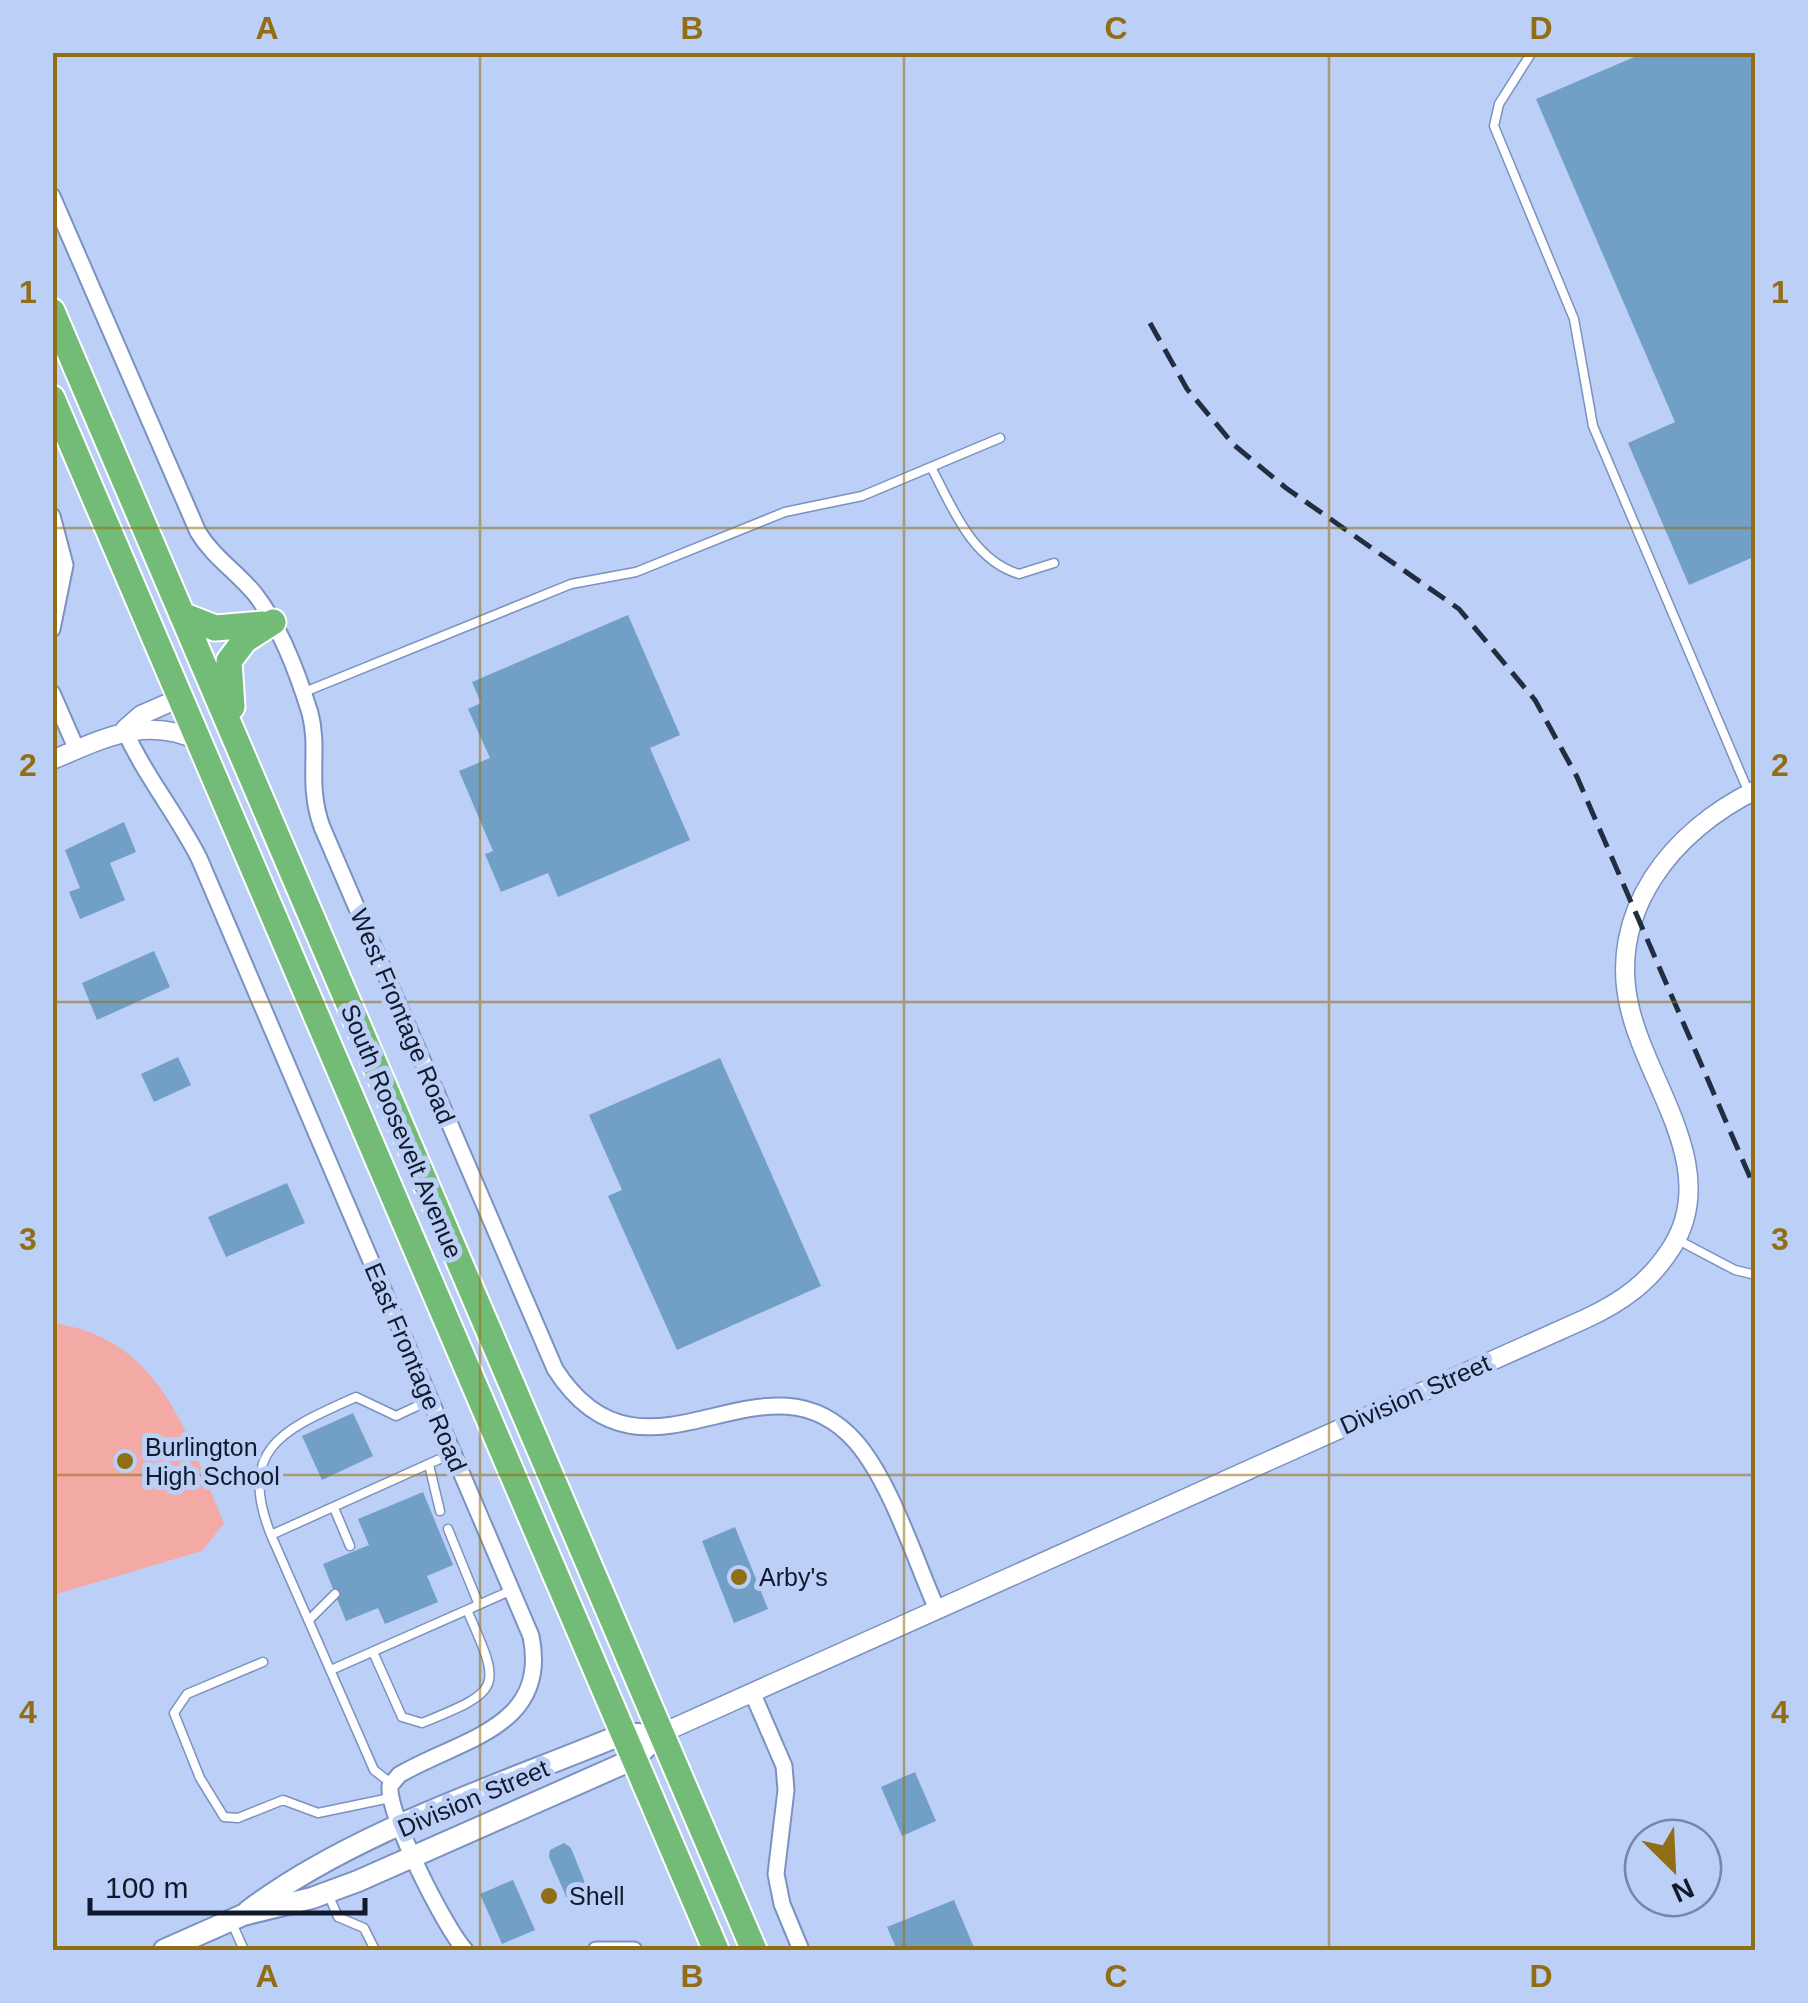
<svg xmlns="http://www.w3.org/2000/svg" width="1808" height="2003" viewBox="0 0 1808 2003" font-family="Helvetica,sans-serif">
  <rect width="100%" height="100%" fill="#bbcff7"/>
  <path fill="#f4aaa4" d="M53 1323C163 1339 186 1434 224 1523L202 1551 53 1595Z"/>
  <path fill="#729fc6" d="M1646 52H1756V556L1689 585 1628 443 1675 422 1536 99Z
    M628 615 680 735 650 748 690 840 558 897 548 873 501 892 485 854 493 851 459 771 490 758 468 709 481 703 472 682Z
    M124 822 136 852 110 863 125 900 80 919 69 892 80 888 65 850Z
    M154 951 170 987 97 1020 82 983Z
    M178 1057 191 1085 154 1102 141 1074Z
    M720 1058 821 1286 677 1350 608 1196 622 1190 589 1115Z
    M287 1183 305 1223 226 1257 208 1217Z
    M353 1413 373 1456 322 1480 302 1436Z
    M423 1492 453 1565 427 1576 438 1602 385 1624 378 1608 346 1621 323 1564 369 1545 358 1519Z
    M735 1527 768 1609 734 1623 702 1541Z
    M915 1772 936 1821 902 1836 881 1787Z
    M564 1843 571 1848 589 1893 575 1905 568 1901 549 1857 550 1850Z
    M513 1880 535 1930 502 1944 480 1894Z
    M954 1900 975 1950H897L887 1927Z"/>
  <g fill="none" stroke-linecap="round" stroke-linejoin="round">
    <defs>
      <path id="service" d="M1532 52 1499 104 1494 126 1574 319 1593 426 1749 793
        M931 467C952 507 972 560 1019 574L1054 563
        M302 693 571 584 636 572 785 512 862 496 1000 438
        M1678 1240 1735 1270 1756 1275
        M429 1465 440 1511
        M334 1508 350 1546
        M448 1529 479 1605
        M271 1535C236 1447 285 1429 356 1397L396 1416 430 1400
        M309 1620 335 1594
        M373 1652 402 1717 422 1723C503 1690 502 1689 467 1610
        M263 1662 187 1694 174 1713 200 1778 224 1817 238 1818 283 1800 318 1813 390 1798
        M331 1670 510 1591
        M392 1784 374 1770 271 1535 453 1453
        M329 1896 338 1917 364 1928 375 1950
        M231 1921 244 1950"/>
      <path id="minor" d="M52 196 198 532C213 557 237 572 255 594 280 626 298 674 310 713 320 750 306 784 322 827L555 1369C644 1509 764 1337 856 1442 891 1483 914 1557 936 1607
        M52 516 65 565 52 629
        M52 693 77 750
        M124 729C145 776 176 813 199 858L531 1636C550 1728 460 1739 399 1775L390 1786C387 1814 445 1928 465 1950
        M752 1692 784 1766 786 1790 776 1874 782 1904 801 1950
        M596 1950H634"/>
      <path id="tertiary" d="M125 729 141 715 180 698
        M52 760C103 739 145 715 199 741
        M660 1734 1585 1319C1622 1302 1650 1282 1672 1247 1721 1169 1648 1085 1630 1009 1606 912 1673 830 1756 790"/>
      <path id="secondary" d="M248 1911C354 1831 501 1785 623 1734H639
        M164 1950 243 1915 312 1898 358 1881 634 1759 660 1734"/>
      <path id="trunk" d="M52 311 754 1950
        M52 398 716 1950
        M182 615 215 628 263 624
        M232 707 229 661 245 640 273 622"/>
    </defs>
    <use href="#service" stroke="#7b91c1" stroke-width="11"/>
    <use href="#minor" stroke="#7b91c1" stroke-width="19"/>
    <use href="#tertiary" stroke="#7b91c1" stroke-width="21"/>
    <use href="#secondary" stroke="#7b91c1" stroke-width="24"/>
    <use href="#trunk" stroke="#fff" stroke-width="29"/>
    <use href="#service" stroke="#fff" stroke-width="8"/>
    <use href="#minor" stroke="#fff" stroke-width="15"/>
    <use href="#tertiary" stroke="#fff" stroke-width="18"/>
    <use href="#secondary" stroke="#fff" stroke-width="20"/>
    <use href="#trunk" stroke="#73bc77" stroke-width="25"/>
    <path stroke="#222d41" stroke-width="5" stroke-dasharray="20 10" stroke-linecap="butt" d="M1150 323 1187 389 1234 445 1286 488 1459 609 1535 700 1577 777 1756 1191"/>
  </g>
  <path fill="none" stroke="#916d13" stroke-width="2.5" stroke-opacity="0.55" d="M480 52V1950M904 52V1950M1329 52V1950M52 528H1756M52 1002H1756M52 1475H1756"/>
  <g fill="#916d13" stroke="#bbcff7" stroke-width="4">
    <circle cx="125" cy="1461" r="10"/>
    <circle cx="739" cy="1577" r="10"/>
    <circle cx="549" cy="1896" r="10"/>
  </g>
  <g text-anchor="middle" stroke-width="10" stroke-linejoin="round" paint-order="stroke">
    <g font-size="25" fill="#111a2c" stroke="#bbcff7">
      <text transform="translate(403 1016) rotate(67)" y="9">West Frontage Road</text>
      <text transform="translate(402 1131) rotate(67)" y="9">South Roosevelt Avenue</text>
      <text transform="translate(416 1367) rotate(67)" y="9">East Frontage Road</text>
      <text transform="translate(1415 1394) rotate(-24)" y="9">Division Street</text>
      <text transform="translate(473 1798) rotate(-23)" y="9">Division Street</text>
    </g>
    <g font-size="25" fill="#111a2c" stroke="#bbcff7" text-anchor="start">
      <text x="145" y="1456">Burlington<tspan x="145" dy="29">High School</tspan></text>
      <text x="759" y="1586">Arby's</text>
      <text x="569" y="1905">Shell</text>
    </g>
  </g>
  <rect width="1808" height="2003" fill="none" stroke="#bbcff7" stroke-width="110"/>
  <g transform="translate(1673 1868) rotate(156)"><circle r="48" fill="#bbcff7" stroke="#7787a6" stroke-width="2.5"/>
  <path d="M0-8L18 38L0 25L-18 38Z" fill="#916d13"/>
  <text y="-15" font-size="28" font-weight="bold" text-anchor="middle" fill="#111a2c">N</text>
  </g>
  <path d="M90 1898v15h275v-15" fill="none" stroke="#111a2c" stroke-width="5"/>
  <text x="105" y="1898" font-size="30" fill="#111a2c" stroke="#bbcff7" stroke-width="8" paint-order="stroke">100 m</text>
  <rect x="55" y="55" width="1698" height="1893" fill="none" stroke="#916d13" stroke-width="4"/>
  <g font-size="32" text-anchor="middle" font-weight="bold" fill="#916d13">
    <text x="267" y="39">A</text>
    <text x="692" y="39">B</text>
    <text x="1116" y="39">C</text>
    <text x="1541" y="39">D</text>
    <text x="28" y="303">1</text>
    <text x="1780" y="303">1</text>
    <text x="28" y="776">2</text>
    <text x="1780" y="776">2</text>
    <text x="28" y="1250">3</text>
    <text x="1780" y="1250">3</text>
    <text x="28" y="1723">4</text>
    <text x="1780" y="1723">4</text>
    <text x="267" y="1987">A</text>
    <text x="692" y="1987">B</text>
    <text x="1116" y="1987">C</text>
    <text x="1541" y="1987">D</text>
  </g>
</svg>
